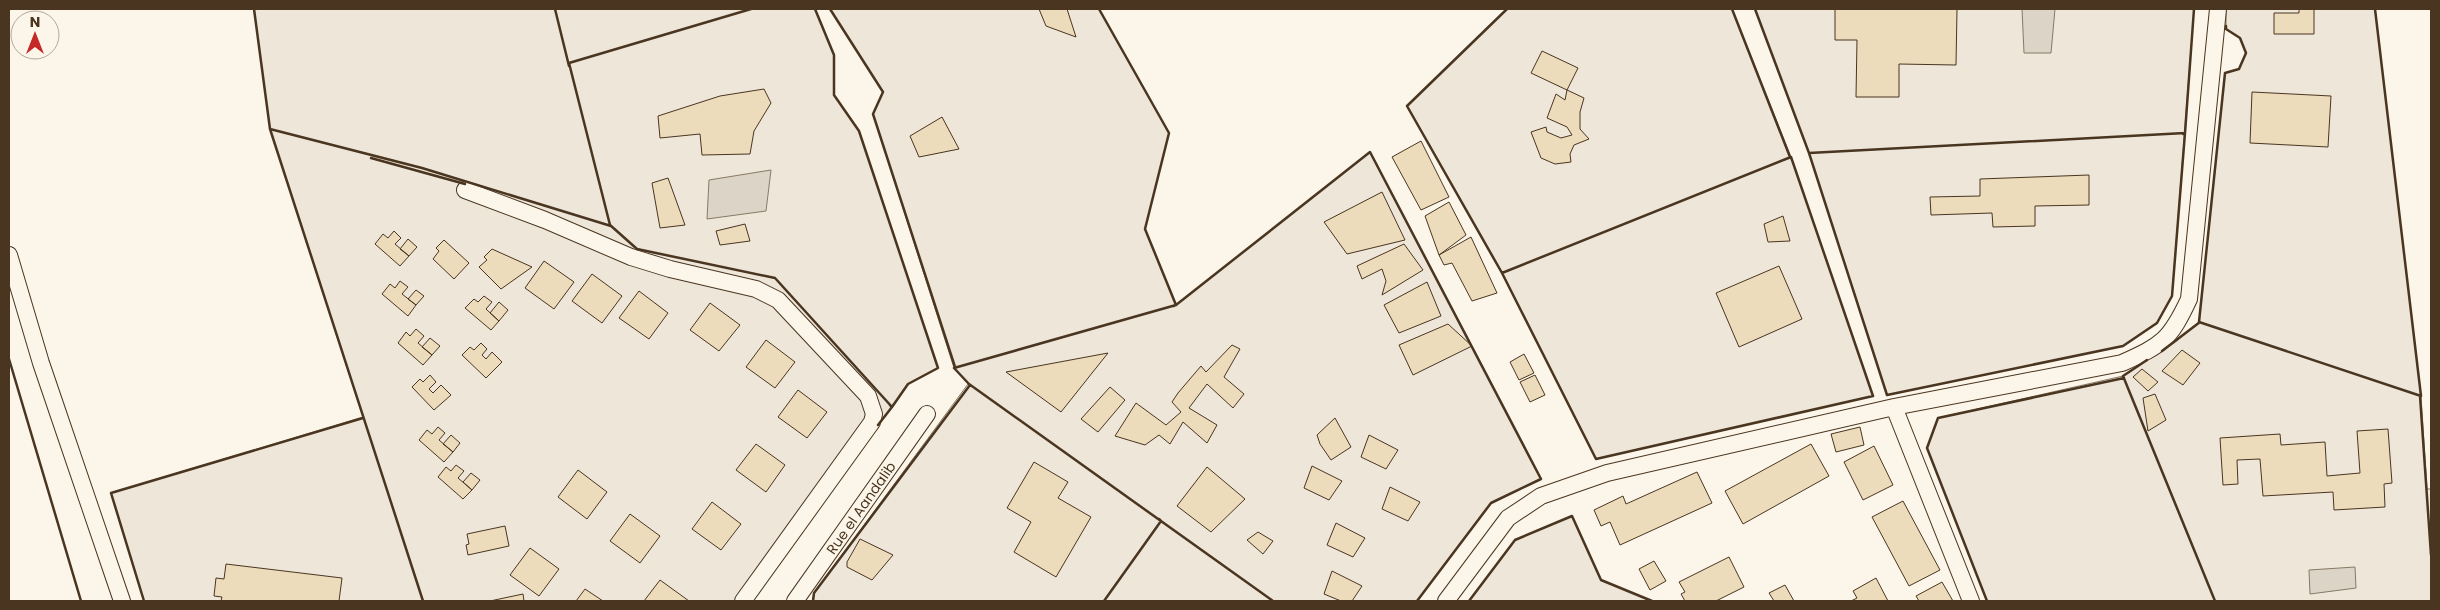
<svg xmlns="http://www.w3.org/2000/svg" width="2440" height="610" viewBox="0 0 2440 610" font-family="Poppins,sans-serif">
  <rect width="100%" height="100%" fill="#fbf6e9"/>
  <path fill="#ede6d9" stroke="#887966" d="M254 9H815L834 55V95L859 131 938 368 908 384 751 601H144L111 493 363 417 270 129Z
    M830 9H1099L1169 133 1145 229 1176 305 1370 152 1541 479 1491 503 1417 601H813L814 593 968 384 954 368 873 114 883 92Z
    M1507 9H1732L1791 157 1873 396 1596 459 1502 273 1407 106Z
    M1755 9H2194L2172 296 2157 323 2123 346 1887 395 1809 153Z
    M2226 9H2375L2421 396 2427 489H2431V601H1987L1927 448 1938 418 2123 376 2174 343 2199 322 2225 73 2239 69 2246 53 2240 38 2226 29Z
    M1572 516 1601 580 1652 601H1469L1515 540Z"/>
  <path fill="#dcd4c6" stroke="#887966" d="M2022 9H2055L2051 53H2024Z
    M771 170 766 211 707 219 709 180Z
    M2355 567 2356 588 2310 594 2309 570Z"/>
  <path fill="#ecdcbc" stroke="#4a3520" d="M1039 9H1067L1076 37 1046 26Z
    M1835 9H1957L1956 65 1899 64V97H1856L1857 40H1835Z
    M2299 9H2314V34H2274V13H2299Z
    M1542 51 1578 68 1567 90 1531 73Z
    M764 89 771 103 754 131 750 154 702 155 700 134 660 138 658 116 720 96Z
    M1567 90 1584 98 1580 112V129L1589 139 1574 145 1570 154 1571 162 1555 164 1541 158 1531 132 1546 127 1547 132 1561 138 1572 135 1567 127 1547 118 1556 94 1565 100Z
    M2252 92 2331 96 2328 147 2250 143Z
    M942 117 959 149 919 157 910 136Z
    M1421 141 1449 197 1421 210 1392 157Z
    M2089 175V205L2035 206V226L1993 227 1992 213 1931 215 1930 197 1980 196V179Z
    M668 178 685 225 660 228 652 183Z
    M1382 192 1405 240 1347 254 1324 222Z
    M1449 202 1466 235 1439 255 1425 216Z
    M1783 216 1790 241 1768 242 1764 224Z
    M745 224 750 241 720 245 716 231Z
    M394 231 401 238 395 244 409 256 400 266 375 244 383 234 388 238Z
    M1471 237 1497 293 1472 301 1452 263 1444 265 1439 255Z
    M408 239 417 247 409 256 400 249Z
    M444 240 469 263 454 279 433 259 439 251 436 248Z
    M1404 244 1423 270 1382 295 1386 281 1382 269 1362 279 1357 266Z
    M492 249 532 267 501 289 479 267 487 260 484 257Z
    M544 261 574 282 554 309 525 288Z
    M1779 266 1802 319 1739 347 1716 293Z
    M592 274 622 296 602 323 572 301Z
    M400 281 408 287 402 294 416 305 408 316 382 294 390 284 395 288Z
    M1427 282 1441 316 1399 333 1384 305Z
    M416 290 424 296 416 305 408 299Z
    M639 291 668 313 649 339 619 318Z
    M484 296 492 302 486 309 499 321 491 330 465 308 474 299 478 302Z
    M499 302 508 310 499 321 490 313Z
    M710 303 740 325 719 351 690 330Z
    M1448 324 1472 346 1413 375 1399 345Z
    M416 329 424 336 418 343 432 355 423 365 398 343 406 332 410 336Z
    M430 338 440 346 432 355 422 347Z
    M766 340 795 362 775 388 746 367Z
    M481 343 487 349 482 355 486 359 492 352 502 362 486 378 462 355 470 347 474 350Z
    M1232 345 1240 349 1224 377 1244 394 1233 408 1207 384 1189 408 1217 425 1207 443 1183 422 1170 444 1159 435 1145 445 1115 436 1136 403 1166 425 1181 412 1172 402 1178 393 1201 366 1206 372Z
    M2182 350 2200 363 2183 385 2162 371Z
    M1108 353 1061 412 1006 372Z
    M1524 354 1534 373 1519 380 1510 362Z
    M2142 369 2158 382 2148 391 2133 377Z
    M430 375 436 382 429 389 433 393 441 385 451 395 434 410 412 387 420 379 423 382Z
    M1535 375 1545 395 1530 402 1520 382Z
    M1110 387 1125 400 1098 432 1081 419Z
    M798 390 827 412 807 438 778 417Z
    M2155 394 2166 420 2148 431 2143 398Z
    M1335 418 1351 447 1331 460 1320 444 1317 435Z
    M438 427 445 433 439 440 453 452 444 462 419 440 427 430 432 434Z
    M1860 427 1864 445 1836 452 1831 434Z
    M2388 429 2392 483 2384 484 2385 507 2334 510 2333 492 2263 496 2260 459 2237 460 2238 484 2223 485 2220 438 2280 434 2281 445 2325 442 2327 476 2360 473 2357 431Z
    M451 435 460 443 453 452 443 444Z
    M1369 435 1398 450 1386 469 1361 457Z
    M756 444 785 465 766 492 736 470Z
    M1811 444 1829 476 1743 524 1725 491Z
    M1874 446 1893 485 1863 500 1844 462Z
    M1034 462 1068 482 1058 498 1091 517 1056 577 1014 552 1031 522 1007 508Z
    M456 465 464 471 458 478 472 490 463 499 438 477 446 467 451 471Z
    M1312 466 1342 481 1329 500 1304 488Z
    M1207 467 1245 499 1211 532 1177 506Z
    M578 470 607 492 587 519 558 497Z
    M1697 472 1712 503 1620 545 1610 522 1601 526 1594 510 1623 496 1626 504Z
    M471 473 480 480 472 490 463 482Z
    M1390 487 1420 502 1408 521 1382 509Z
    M1903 501 1940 570 1909 586 1872 517Z
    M712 502 741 524 721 550 692 529Z
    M630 514 660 536 640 563 610 541Z
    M1336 523 1365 538 1353 557 1327 545Z
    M505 526 509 546 468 555 466 545 469 544 467 534Z
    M1258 532 1273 541 1263 554 1247 540Z
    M860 539 893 555 872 580 847 567V562Z
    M530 548 559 569 539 596 510 575Z
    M1729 557 1744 587 1716 601H1685L1681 594 1685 592 1679 582Z
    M1654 561 1666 581 1650 590 1639 569Z
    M226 564 342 578 339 601H221L222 597 214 596 216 578 224 579Z
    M1332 571 1362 586 1352 601H1341L1324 594Z
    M1876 578 1888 601H1851L1857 598 1853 591Z
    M660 580 689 601H644Z
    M1942 582 1953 601H1919L1916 596Z
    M1785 585 1794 601H1774L1769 593Z
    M585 589 603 601H576Z
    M523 594 524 601H490Z"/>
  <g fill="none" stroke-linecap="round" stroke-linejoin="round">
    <defs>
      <path id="street" d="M465 190 545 220 631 257 670 269 756 289 778 300 868 396 874 414 872 422 743 601
        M9 255 41 363 122 601
        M1894 407 1971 601
        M795 601 927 414
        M1446 601 1508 518 1541 496 1607 473 1894 407 2122 363C2162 345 2170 340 2189 299L2218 9"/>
    </defs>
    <use href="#street" stroke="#4a3520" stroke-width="18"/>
    <use href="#street" stroke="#fbf6e9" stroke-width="16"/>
    <path stroke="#4a3520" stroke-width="2.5" d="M254 9 270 129 423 601
      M555 9 569 66
      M751 9 569 63 610 225 637 249 775 278 892 407 908 384 938 368 859 131 834 95V55L815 9
      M830 9 883 92 873 114 955 367
      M1099 9 1169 133 1145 229 1176 305 1174 306
      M1732 9 1790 157
      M1755 9 1809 153H1811
      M2226 26V29L2240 38 2246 53 2239 69 2225 73 2199 322 2421 396 2375 9
      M270 129 422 168 611 226
      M2185 133 2172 296 2157 323 2123 346 1887 395 1809 153Z
      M2183 134 2185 133 2194 9
      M1791 157 1873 396 1596 459 1502 273Z
      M371 158 465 184
      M1502 273 1407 106 1507 9
      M2162 351 2200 322
      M9 359 81 601
      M2147 360 2123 376 2215 601
      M2420 396 2431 555
      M878 425 892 407 890 405
      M144 601 111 493 363 418
      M813 601 814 593 970 385
      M1104 601 1161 521 1159 519
      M1273 601 969 384 954 368 1176 305 1370 152 1541 479 1491 503 1417 601
      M1469 601 1515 540 1572 516 1601 580 1652 601
      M1987 601 1927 448 1938 418 2124 378"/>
  </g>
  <g text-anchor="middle" stroke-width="4" stroke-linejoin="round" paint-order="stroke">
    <g font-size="14" fill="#4a3520" stroke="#fbf6e9">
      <text transform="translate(861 508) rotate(-55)" y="5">Rue el Aandalib</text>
    </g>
  </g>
  <rect width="2440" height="610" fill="none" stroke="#4a3520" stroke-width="20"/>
  <g transform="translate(35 35)"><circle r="24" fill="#fbf6e9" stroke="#b4a999"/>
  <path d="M0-4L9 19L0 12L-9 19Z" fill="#c62828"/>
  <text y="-8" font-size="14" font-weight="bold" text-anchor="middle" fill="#4a3520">N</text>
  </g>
</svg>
